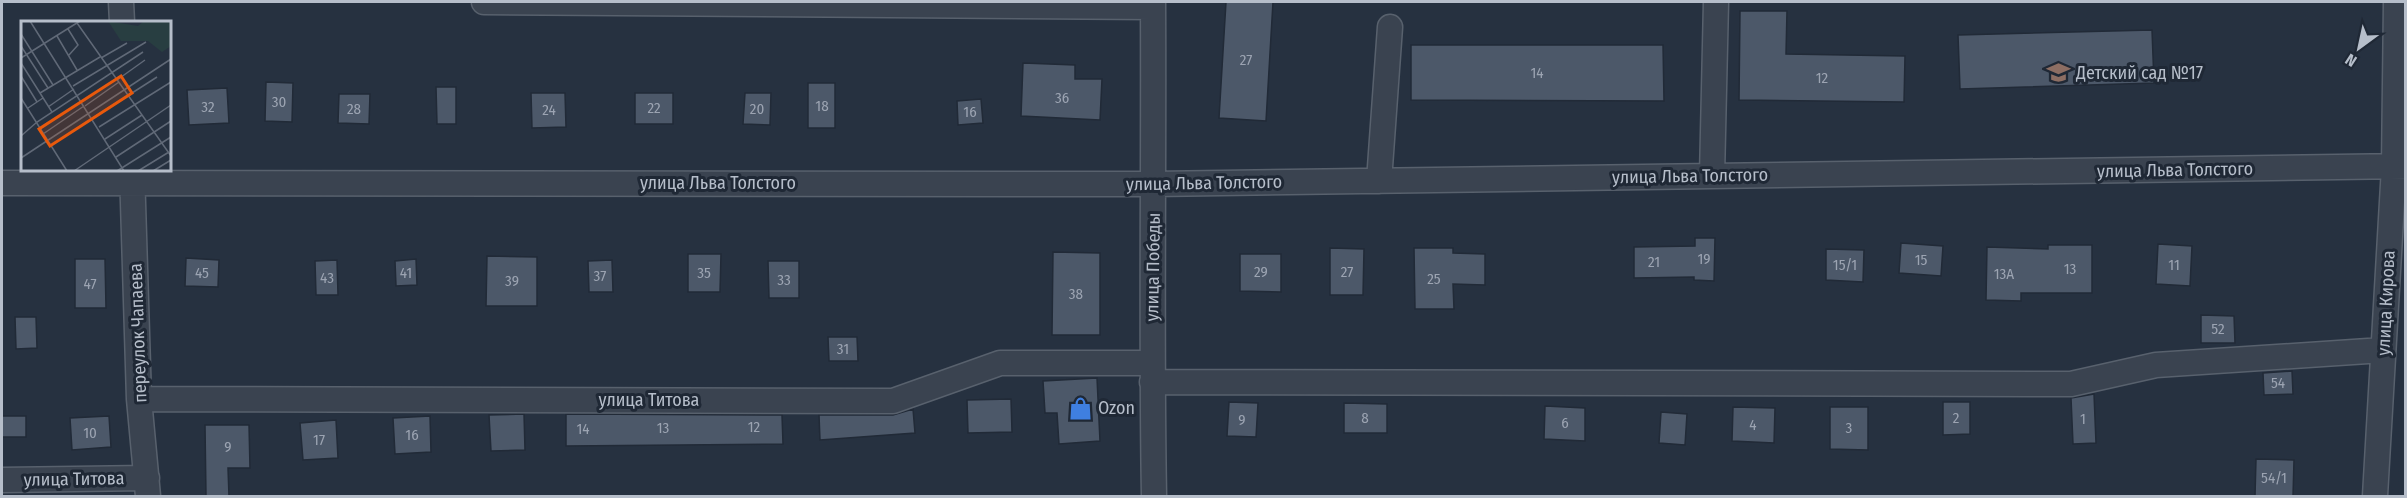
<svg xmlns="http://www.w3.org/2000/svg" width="2407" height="498" viewBox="0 0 2407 498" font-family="'Fira Sans Condensed',sans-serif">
  <rect width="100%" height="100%" fill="#263140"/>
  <path fill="#4c5869" stroke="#212a37" stroke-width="1.5" d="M1226 2H1273L1266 121 1219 118Z
    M1740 11H1787L1786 54 1905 56 1904 102 1739 100Z
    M2152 30 2154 83 1960 89 1958 35Z
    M1411 45H1663L1664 101 1411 100Z
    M1023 63 1075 65V79H1102L1100 120 1021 116Z
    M266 82 293 83 292 122 265 121Z
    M808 83H835V128H808Z
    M436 87H456V124H437Z
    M227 88 229 123 189 125 187 90Z
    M531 93H565L566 127 532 128Z
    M635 93H673V124H635Z
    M745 93H771L770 125 743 124Z
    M339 94H370L369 124 338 123Z
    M981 99 983 123 958 125 957 101Z
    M1695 238H1715L1714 281 1694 280V277L1634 278V247L1695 246Z
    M1901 243 1943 246 1941 276 1899 273Z
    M2158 244 2192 246 2190 286 2156 284Z
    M2048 245H2092V293H2021V301L1986 300 1987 247 2048 249Z
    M1330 248 1364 249 1363 295H1330Z
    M1414 248H1453V253L1485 254V285L1453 284 1454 309H1415Z
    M1826 249 1864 250 1863 282 1826 280Z
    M1053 252 1100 253V335H1052Z
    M688 254H721L720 292H688Z
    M1240 254H1281V292L1240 291Z
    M487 256 537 257V306H486Z
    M186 258 219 260 218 287 185 286Z
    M75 259H105L106 308H75Z
    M416 259 417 285 396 286 395 261Z
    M337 260 338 295H316L315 261Z
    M612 260 613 292H589L588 261Z
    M768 261H799V298H769Z
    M2201 315 2234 316 2235 343H2201Z
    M15 317H36L37 348 16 349Z
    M828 337H857L858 361H829Z
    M2292 371 2293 394 2264 395 2263 373Z
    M1097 378 1100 441 1059 444 1057 413H1045L1043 381Z
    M2094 394 2096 443 2073 444 2071 398Z
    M1011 399 1012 432 968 433 967 400Z
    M1229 402 1258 403 1256 437 1227 436Z
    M1943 402H1970V434L1943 435Z
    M1344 403 1387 404V433H1344Z
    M1545 406 1585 408V441L1544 439Z
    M1733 407 1775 408 1774 443 1732 441Z
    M1830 407H1868V450L1830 449Z
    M913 409 915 433 820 440 819 415H893Z
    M1661 412 1687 414 1685 445 1659 443Z
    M524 414 525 450 491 451 489 415Z
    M566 414 782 415 783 444 566 446Z
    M2 416H26V437H2Z
    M109 416 111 447 72 450 70 418Z
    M430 416 431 452 395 454 393 418Z
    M336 420 338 458 303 460 300 423Z
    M205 425H249L250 468H228L229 496H206Z
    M2256 459 2294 460 2293 496H2255Z"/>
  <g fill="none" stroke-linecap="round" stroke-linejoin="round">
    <defs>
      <path id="minor" d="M121 2 122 22
        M484 2 1153 7
        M1153 2C1154 167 1151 332 1154 496
        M132 170 139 399 148 496
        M1712 176 1716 2
        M1379 181 1390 27
        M2 183 1154 184 2406 166
        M1152 382 2071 384 2156 365 2383 350
        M139 399 893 401 1000 363H1152
        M2 480 147 478
        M2375 496 2394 167 2396 2"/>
    </defs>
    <use href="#minor" stroke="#58616d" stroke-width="27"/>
    <use href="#minor" stroke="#3a4350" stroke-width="24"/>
  </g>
  <defs>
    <symbol id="school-bare" viewBox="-9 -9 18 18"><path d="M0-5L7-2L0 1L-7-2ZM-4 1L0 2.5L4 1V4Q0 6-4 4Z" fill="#8d6e63" stroke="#1f2835" stroke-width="2.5" paint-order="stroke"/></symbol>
    <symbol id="shop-bare" viewBox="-9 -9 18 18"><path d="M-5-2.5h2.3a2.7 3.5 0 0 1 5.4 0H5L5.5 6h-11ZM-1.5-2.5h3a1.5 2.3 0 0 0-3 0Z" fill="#3f7fe0" stroke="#1f2835" stroke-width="2.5" paint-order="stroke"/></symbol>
  </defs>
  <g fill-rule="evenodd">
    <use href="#school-bare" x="2042" y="56" width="33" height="33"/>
    <use href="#shop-bare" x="1064" y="392" width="33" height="33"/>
  </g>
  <g text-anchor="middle" stroke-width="6" stroke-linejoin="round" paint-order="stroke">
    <g font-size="15" fill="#9ca4b2">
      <text x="1246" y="65">27</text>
      <text x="1537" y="78">14</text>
      <text x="1822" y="83">12</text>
      <text x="1062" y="103">36</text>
      <text x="279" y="107">30</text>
      <text x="822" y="111">18</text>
      <text x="208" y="112">32</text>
      <text x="654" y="113">22</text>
      <text x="354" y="114">28</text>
      <text x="757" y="114">20</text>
      <text x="549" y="115">24</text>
      <text x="970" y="117">16</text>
      <text x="1704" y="264">19</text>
      <text x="1921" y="265">15</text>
      <text x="1654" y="267">21</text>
      <text x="1845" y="270">15/1</text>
      <text x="2174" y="270">11</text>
      <text x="2070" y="274">13</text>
      <text x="1261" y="277">29</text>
      <text x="1347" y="277">27</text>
      <text x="202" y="278">45</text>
      <text x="406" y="278">41</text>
      <text x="704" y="278">35</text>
      <text x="2004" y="279">13А</text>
      <text x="600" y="281">37</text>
      <text x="327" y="283">43</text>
      <text x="1434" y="284">25</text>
      <text x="784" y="285">33</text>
      <text x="512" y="286">39</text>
      <text x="90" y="289">47</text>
      <text x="1076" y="299">38</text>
      <text x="2218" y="334">52</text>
      <text x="843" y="354">31</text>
      <text x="2278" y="388">54</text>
      <text x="1365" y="423">8</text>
      <text x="1956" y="423">2</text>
      <text x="2083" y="424">1</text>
      <text x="1242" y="425">9</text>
      <text x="1565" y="428">6</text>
      <text x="1753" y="430">4</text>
      <text x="754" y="432">12</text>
      <text x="663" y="433">13</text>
      <text x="1849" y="433">3</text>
      <text x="583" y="434">14</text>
      <text x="90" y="438">10</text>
      <text x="412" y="440">16</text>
      <text x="319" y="445">17</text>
      <text x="228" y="452">9</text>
      <text x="2274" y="483">54/1</text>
    </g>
    <g font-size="18" fill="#b6beca" stroke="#1f2835" text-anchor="start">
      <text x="2076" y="79">Детский сад №17</text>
      <text x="1098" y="414">Ozon</text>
    </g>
    <g font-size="18" fill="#b6beca" stroke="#1f2835">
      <text transform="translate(2175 170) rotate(-1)" y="6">улица Льва Толстого</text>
      <text transform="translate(1690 176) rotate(-1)" y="6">улица Льва Толстого</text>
      <text x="718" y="189">улица Льва Толстого</text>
      <text transform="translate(1204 183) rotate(-1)" y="6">улица Льва Толстого</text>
      <text transform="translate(1153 267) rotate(-89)" y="6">улица Победы</text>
      <text transform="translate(2386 303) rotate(-87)" y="6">улица Кирова</text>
      <text transform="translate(138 333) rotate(-92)" y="6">переулок Чапаева</text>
      <text x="649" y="406">улица Титова</text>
      <text transform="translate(74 479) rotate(-1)" y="6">улица Титова</text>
    </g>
  </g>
  <g transform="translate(21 21)">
    <rect width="150" height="150" fill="#263140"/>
    <path d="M87 0 117 5 123 0H150V25L141 31 127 20H100Z" fill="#283e41"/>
    <path fill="none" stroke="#606977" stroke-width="1.5" d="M9 0 103 150M56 2 150 135M47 8 57 24 48 34M0 13 32 64M36 15 56 49M0 25 27 67M0 37 59 0M80 37 106 22M0 42 31 91M0 55 16 81M96 59 124 39M52 65 125 21M19 72 79 36M0 77 46 150M64 85 98 61M27 86 53 68M7 87 22 77M72 97 136 56M78 106 150 61M22 113 63 85M0 115 16 101 122 31M84 118 121 94M95 136 150 100M0 137 150 38M53 150 150 84M96 150 150 116M117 150 148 131M132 150 150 139"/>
    <path fill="#e8590c" fill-opacity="0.15" stroke="#e8590c" stroke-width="3" d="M100 55 111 72 29 125 18 108Z"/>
    <rect width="150" height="150" fill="none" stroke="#b6beca" stroke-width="3"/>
  </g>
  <rect width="2407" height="498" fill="none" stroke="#b6beca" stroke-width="6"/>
  <g transform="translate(2359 48) rotate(213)" stroke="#1f2835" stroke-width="4.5" paint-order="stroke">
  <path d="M0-4.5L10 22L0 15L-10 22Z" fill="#b6beca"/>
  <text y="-9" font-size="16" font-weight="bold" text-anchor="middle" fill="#b6beca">N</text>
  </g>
</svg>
